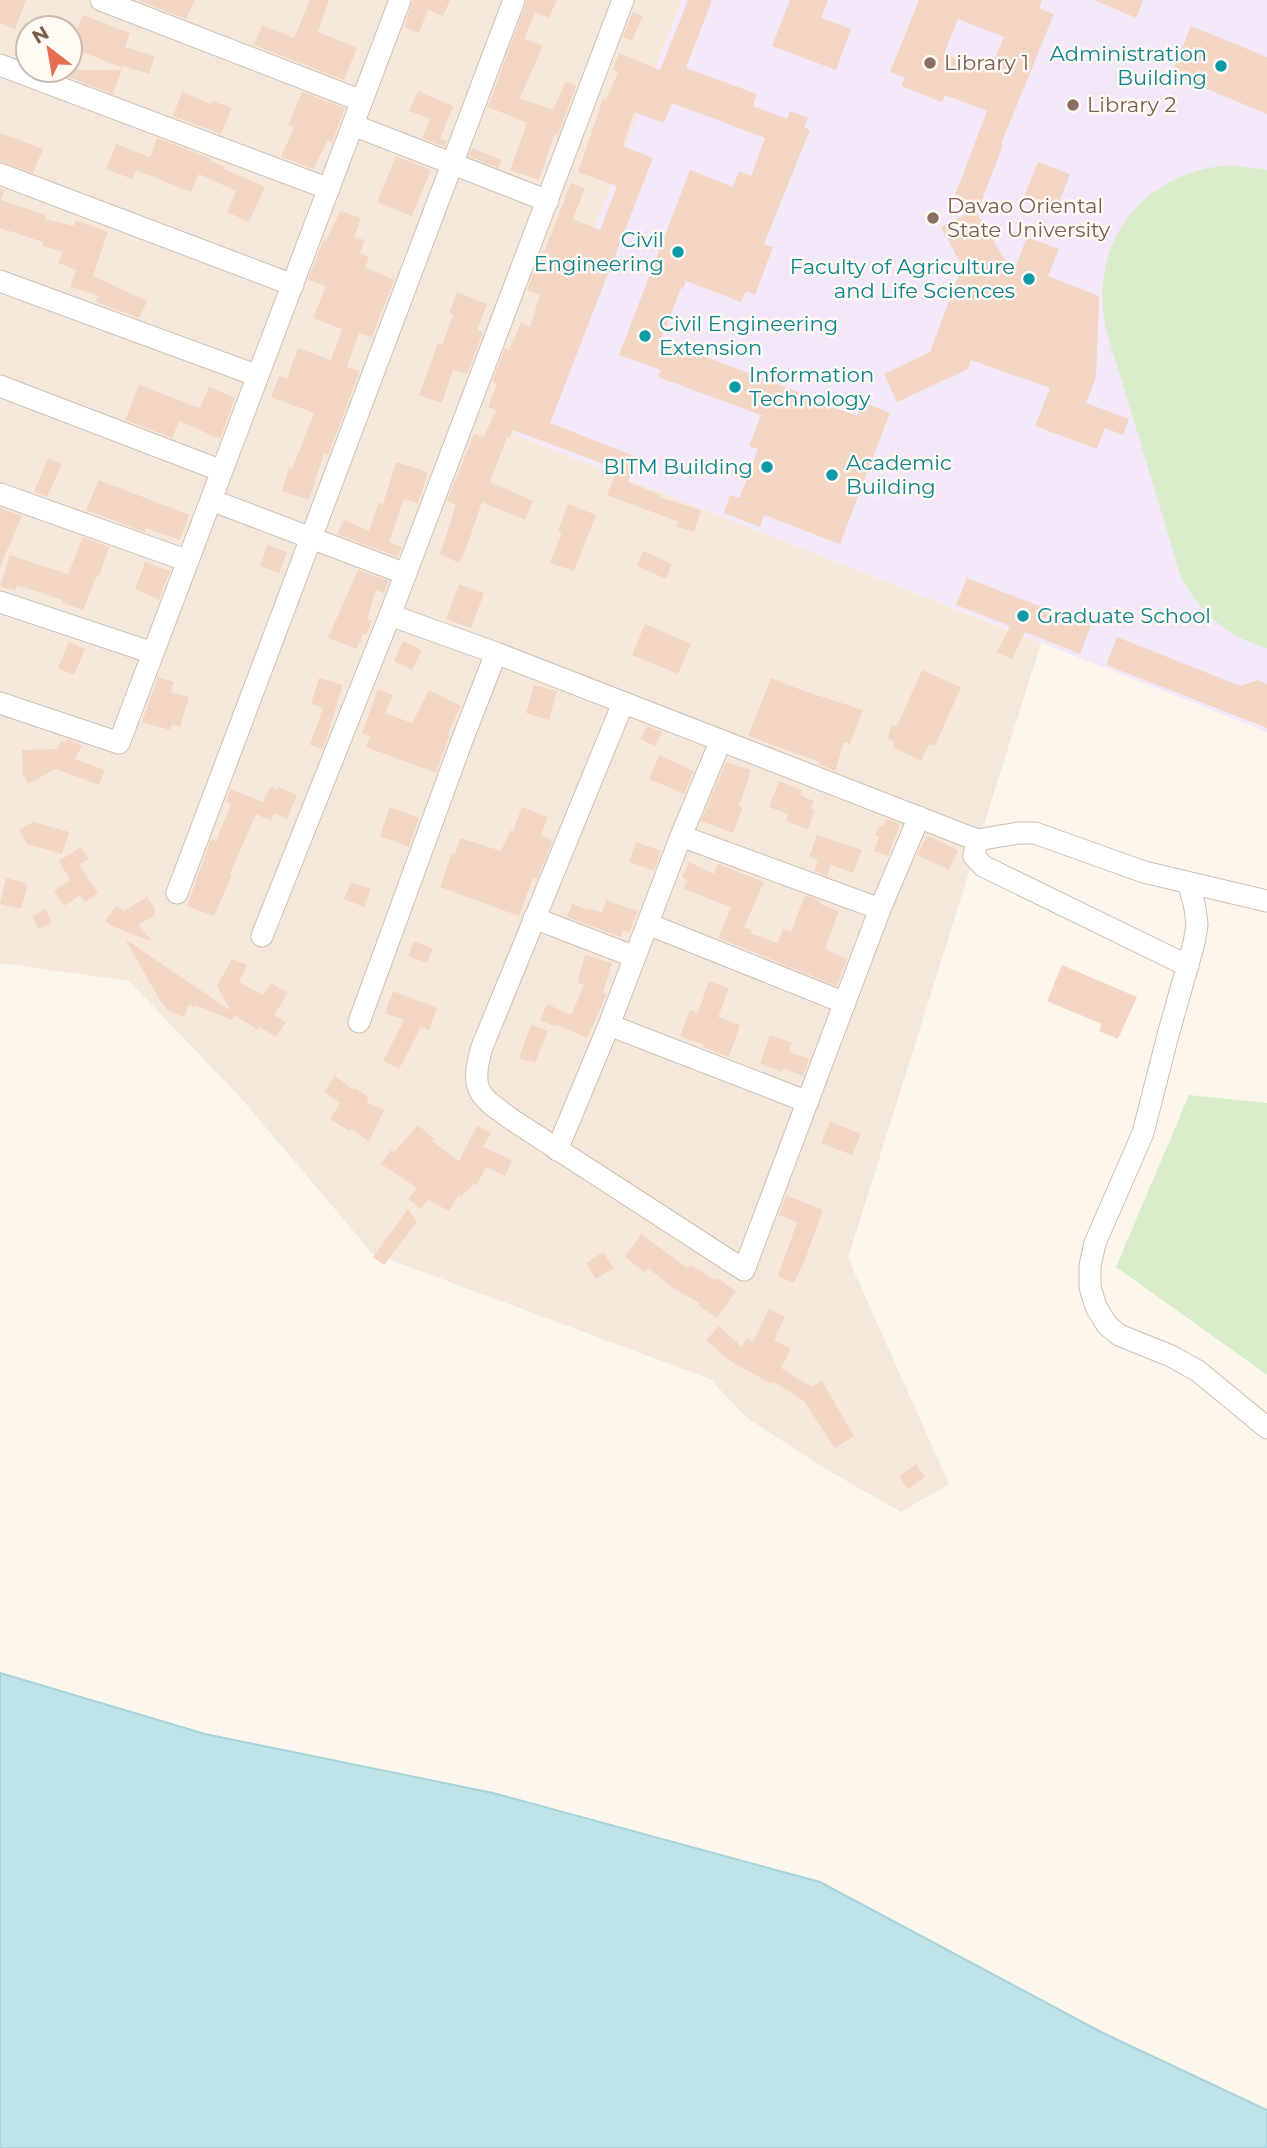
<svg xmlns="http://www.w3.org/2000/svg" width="1267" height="2148" viewBox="0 0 1267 2148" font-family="Montserrat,sans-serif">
  <rect width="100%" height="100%" fill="#fdf6ec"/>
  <path fill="#f5e8da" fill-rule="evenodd" d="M0 0H682L516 435 1041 643 848 1258 949 1484 901 1512 829 1471 747 1418 710 1379 372 1253 240 1097 129 981 0 963ZM28 28H70V70H28Z"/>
  <path fill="#f3e8fa" d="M682 0H1267V732L516 435Z"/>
  <path fill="#d8ecc9" d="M1231 165 1267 170V648C1228 638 1200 612 1181 577L1106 329C1087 243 1143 171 1231 165Z
    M1189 1095 1267 1103V1375L1116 1267Z"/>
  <path fill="#bfe3e8" stroke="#a5d3da" stroke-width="2" d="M0 1673 205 1734 493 1793 820 1882 1101 2032 1267 2110V2148H0Z"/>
  <path fill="#f3d5c3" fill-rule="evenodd" d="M0 0H26L15 29 0 23Z
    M137 0H195L186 19Z
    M310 0H329L318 32 357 48 344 80 254 45 262 25 294 38Z
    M413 0H450L443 16 428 10 419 33 404 27Z
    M527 0H557L549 18 535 12 524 39 543 46 520 98 553 110 566 81 576 86 558 135 555 133 539 180 510 170 527 123 488 107Z
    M688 0H712L686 68 757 94 753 106 787 119 790 111 808 118 804 127 810 130 764 244 773 247 755 295 746 291 741 302 686 281 683 289 681 288 661 340 812 397 811 399 857 416 863 402 890 413 840 544 764 515 760 527 724 513 730 495 739 498 745 484 758 449 749 446 761 415 658 377 661 370 619 355 690 170 733 187 739 171 751 176 765 138 672 103 664 123 634 112 623 146 653 158 550 423 637 457 628 482 660 495 659 497 701 510 694 532 677 527 679 522 607 495 617 469 513 430 509 438 507 437 490 482 533 501 525 520 482 502 467 546 459 563 440 554 456 505 447 501 474 434 484 437 496 410 488 407 497 384 492 382 505 348 509 350 521 323 530 327 540 295 527 290 542 251 544 252 571 183 585 188 573 219 600 230 617 186 578 172 603 99 606 100 618 72 613 70 619 53 660 70Z
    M790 0H828L821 18 851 29 836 70 772 46Z
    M919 0H1042L1039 8 1054 14 1001 144 1003 145 980 205 955 195 987 111 945 95 942 102 901 86 905 78 890 72ZM958 19 1004 37 989 72 944 54Z
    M1094 0H1143L1136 18Z
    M633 12 643 16 632 40 623 37Z
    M83 15 130 33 125 47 155 56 149 74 123 66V68L70 47Z
    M25 22 28 23V62L14 56Z
    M1191 26 1267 57V114L1171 74Z
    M50 70H122L113 94Z
    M418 91 453 106 440 139 447 141 445 147 422 138 430 119 409 111Z
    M182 92 211 104 212 101 232 108 221 134 173 116Z
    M302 92 345 108 332 143 327 141 314 169 281 157 294 127 288 125Z
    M0 133 43 149 33 173 0 161Z
    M157 138 212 159 211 161 225 167 224 169 265 187 249 222 227 212 236 191 199 174 191 192 136 170 132 179 106 169 116 144 150 157Z
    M472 148 502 160 498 168 469 156Z
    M396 156 431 170 412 216 377 202Z
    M1038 162 1070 174 1056 211 1023 199Z
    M0 188 5 190 1 200 46 215 45 219 74 226 76 220 108 232 93 276 147 301 139 318 96 302 99 296 70 287 76 270 58 263 63 252 42 246 43 242 0 228Z
    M975 210 1013 273 1027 237 1059 249 1048 276 1099 296 1096 377 1086 403 1129 419 1123 435 1105 428 1097 449 1035 426 1050 388 971 360 968 369 897 402 884 374 930 352 962 266 941 227Z
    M340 211 361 218 354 237 365 240 360 253 369 257 365 267 394 280 372 337 359 333 347 367 360 371 328 455 324 453 309 500 282 491 289 468 292 469 314 413 271 397 279 376 287 379 298 348 331 360 342 329 313 318 326 286 308 280 323 240 326 241Z
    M457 292 487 304 477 330 483 332 467 374 453 370 442 403 419 395 438 343 442 345 453 315 449 313Z
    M139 385 200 408 209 387 235 398 220 439 179 421 172 438 125 420Z
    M48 458 62 464 47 497 34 492Z
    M396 462 428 472 418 503 404 499 389 542 402 547 398 557 337 534 344 520 369 531 379 502 383 504Z
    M99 480 189 515 180 540 146 528 145 532 86 510Z
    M568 504 596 515 574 571 550 563 562 532 558 531Z
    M0 508 22 516 0 567Z
    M83 537 109 547 99 576 97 575 83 610 61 602 62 600 17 585 15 591 0 586 10 555 68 574Z
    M267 545 287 552 279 573 260 566Z
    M643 551 672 564 666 579 637 566Z
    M145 562 170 571 159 600 135 589Z
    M358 570 389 581 384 593 376 590 367 619 372 620 366 635 363 633 357 649 328 638Z
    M967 578 1091 626 1080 654 1025 632 1012 659 997 652 1010 626 956 605Z
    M459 584 484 593 471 628 446 619Z
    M645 624 691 644 678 674 632 655Z
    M1117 637 1240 686 1258 680 1267 684V728L1106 665Z
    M403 641 422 650 412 670 394 661Z
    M69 642 85 649 74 675 58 668Z
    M922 670 961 687 935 746 929 744 921 761 893 747 895 742 887 739 892 725 897 726Z
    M158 677 174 682 171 692 189 697 180 727 172 724 170 730 142 722Z
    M319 678 343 685 323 749 310 745 323 708 311 704Z
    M771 678 804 691 863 710 850 744 844 742 835 771 819 764 820 762 748 736Z
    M534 685 557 691 549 720 526 713Z
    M378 689 393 695 385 713 412 723 429 690 461 706 447 735 449 736 436 773 366 747 370 736 362 733Z
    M647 726 662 732 655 746 640 739Z
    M67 739 82 745 75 759 105 770 99 785 56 769 28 784 23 774 22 750 58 749 61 741 65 743Z
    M659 755 694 771 684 794 649 779Z
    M726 762 751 770 739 806 743 807 733 833 701 821Z
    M779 781 802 790 800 795 814 801 811 809 815 810 808 829 786 821 788 814 769 807Z
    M270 787 277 790 278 787 297 795 287 819 274 813 271 821 256 814 230 874 232 875 214 916 187 906 211 839 216 841 231 804 226 802 230 789 263 802Z
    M390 807 419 818 409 847 380 836Z
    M522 807 548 817 541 835 553 840 537 879 533 878 519 916 440 887 452 853 455 854 460 838 501 851 511 830 513 831Z
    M886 819 900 824 888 856 874 851 879 837 875 835 879 826 883 827Z
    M33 822 69 832 62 854 27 844 19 830Z
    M817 835 862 850 853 873 831 865 827 876 814 871 818 860 809 857Z
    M927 836 958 850 949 870 917 855Z
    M636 842 661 851 654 871 629 862Z
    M81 847 89 859 79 865 98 893 85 902 80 895 64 906 54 891 70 880 59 861Z
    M689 862 714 874 718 864 764 882 744 927 752 930 750 933 778 943 783 929 791 932 805 895 821 901 820 904 839 911 825 949 847 959 837 986 718 938 731 907 683 889 688 880 682 877Z
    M6 878 28 884 21 909 0 904Z
    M351 882 371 889 364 907 344 899Z
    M147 897 155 909V915L138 925 153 942 114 927 105 921 116 906 124 911Z
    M606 900 638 911 629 933 623 930 621 937 567 917 572 904 587 910 588 908 602 912Z
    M45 909 52 922 39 929 32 916Z
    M125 939 231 1011 217 986 232 959 247 965 239 982 263 995 271 983 288 993 274 1015 286 1022 276 1037 260 1027 258 1030 234 1015 232 1020 195 1005 194 1007 189 1004 184 1017 171 1012 161 1002Z
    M414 941 433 949 427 963 408 956Z
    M585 955 612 963 603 993 607 994 587 1038 557 1025 556 1027 540 1020 547 1004 571 1015 584 985 577 983Z
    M1062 965 1137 997 1118 1039 1099 1031 1102 1024 1047 1001Z
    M709 981 729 988 718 1017 740 1025 729 1057 703 1047 704 1045 680 1036 690 1010 698 1013Z
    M393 991 437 1008 429 1030 421 1027 399 1069 383 1061 404 1020 385 1013Z
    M531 1025 548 1031 535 1063 519 1058Z
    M770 1035 792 1043 789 1052 809 1059 803 1076 783 1068 782 1072 760 1064Z
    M335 1076 354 1090 355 1088 369 1097 366 1102 384 1110 369 1142 351 1129 349 1131 330 1119 340 1103 324 1091Z
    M830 1121 861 1134 852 1155 821 1143Z
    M418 1125 434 1139 432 1141 459 1161 477 1126 491 1133 483 1147 512 1160 505 1176 486 1167 477 1185 474 1184 461 1197 459 1195 449 1211 428 1200 421 1209 408 1199 417 1188 381 1164 391 1150 394 1152Z
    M786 1195 823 1210 805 1260 794 1283 778 1276 797 1222 779 1215Z
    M408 1209 417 1222 384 1265 373 1257Z
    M641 1234 688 1268 690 1265 716 1280 717 1278 736 1291 717 1318 698 1305 699 1303 675 1289 648 1268 645 1272 625 1257Z
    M603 1252 614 1268 596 1279 586 1263Z
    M769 1309 785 1317 774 1340 791 1349 781 1368 811 1387 822 1381 854 1436 835 1448 804 1401 773 1381 772 1384 730 1361 706 1340 719 1326 742 1347 746 1338 753 1342Z
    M916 1464 925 1477 908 1489 899 1476Z"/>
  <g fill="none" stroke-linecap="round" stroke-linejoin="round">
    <defs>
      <path id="minor" d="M101 0 362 101
        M0 65 329 189
        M353 125 548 201
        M0 174 293 285
        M0 281 258 376
        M0 386 222 471
        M0 494 188 561
        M211 500 406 574
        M0 602 153 653
        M390 615 496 653 977 840 1018 833H1035L1144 872 1267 901
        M0 703 119 743 400 0
        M623 703 482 1047C469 1091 479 1096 514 1121L744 1270 880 909 919 817
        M681 836 880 909
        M977 840 974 856 983 866 1188 966
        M1189 884 1195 908 1197 925 1194 943 1168 1035 1143 1133 1095 1243 1090 1266V1287L1096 1307 1107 1325 1119 1335 1171 1356 1198 1371 1267 1428
        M177 893 514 0
        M534 918 635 957
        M648 924 845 1003
        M262 936 390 615 623 0
        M359 1022 461 743 496 653
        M609 1025 808 1102
        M557 1150 609 1025 681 836 721 740"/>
    </defs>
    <use href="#minor" stroke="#d1beb0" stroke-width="23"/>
    <use href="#minor" stroke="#fff" stroke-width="21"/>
  </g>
  <g fill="#8d6e63" stroke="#fffaf3" stroke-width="2.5">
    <circle cx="930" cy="63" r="7"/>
    <circle cx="1073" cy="105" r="7"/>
    <circle cx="933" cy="218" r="7"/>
  </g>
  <g fill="#0f9aa8" stroke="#fffaf3" stroke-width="2.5">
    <circle cx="1221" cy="66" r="7"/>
    <circle cx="678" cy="252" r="7"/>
    <circle cx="1029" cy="279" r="7"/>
    <circle cx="645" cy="336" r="7"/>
    <circle cx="735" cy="387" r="7"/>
    <circle cx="767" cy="467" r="7"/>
    <circle cx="832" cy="475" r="7"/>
    <circle cx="1023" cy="616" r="7"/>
  </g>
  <g text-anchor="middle" stroke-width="5" stroke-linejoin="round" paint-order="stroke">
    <g font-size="21" fill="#0d838f" stroke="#fffaf3" text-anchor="end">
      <text x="1207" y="61">Administration<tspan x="1207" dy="24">Building</tspan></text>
      <text x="664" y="247">Civil<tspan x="664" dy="24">Engineering</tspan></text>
      <text x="1015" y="274">Faculty of Agriculture<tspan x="1015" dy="24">and Life Sciences</tspan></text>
      <text x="659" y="331" text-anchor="start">Civil Engineering<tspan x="659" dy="24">Extension</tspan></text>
      <text x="749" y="382" text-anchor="start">Information<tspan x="749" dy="24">Technology</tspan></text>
      <text x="846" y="470" text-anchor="start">Academic<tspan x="846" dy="24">Building</tspan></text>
      <text x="753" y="474">BITM Building</text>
      <text x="1037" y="623" text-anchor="start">Graduate School</text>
    </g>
    <g font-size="21" fill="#785e54" stroke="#fffaf3" text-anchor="start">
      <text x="944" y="70">Library 1</text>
      <text x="1087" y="112">Library 2</text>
      <text x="947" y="213">Davao Oriental<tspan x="947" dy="24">State University</tspan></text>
    </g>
  </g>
  <g transform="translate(49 49) rotate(329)"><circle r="33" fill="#fffaf3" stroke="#cabbb1" stroke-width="2"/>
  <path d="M0-5L12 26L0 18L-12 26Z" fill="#e76f51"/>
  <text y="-10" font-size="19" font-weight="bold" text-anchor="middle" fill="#7a5c4d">N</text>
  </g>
</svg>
